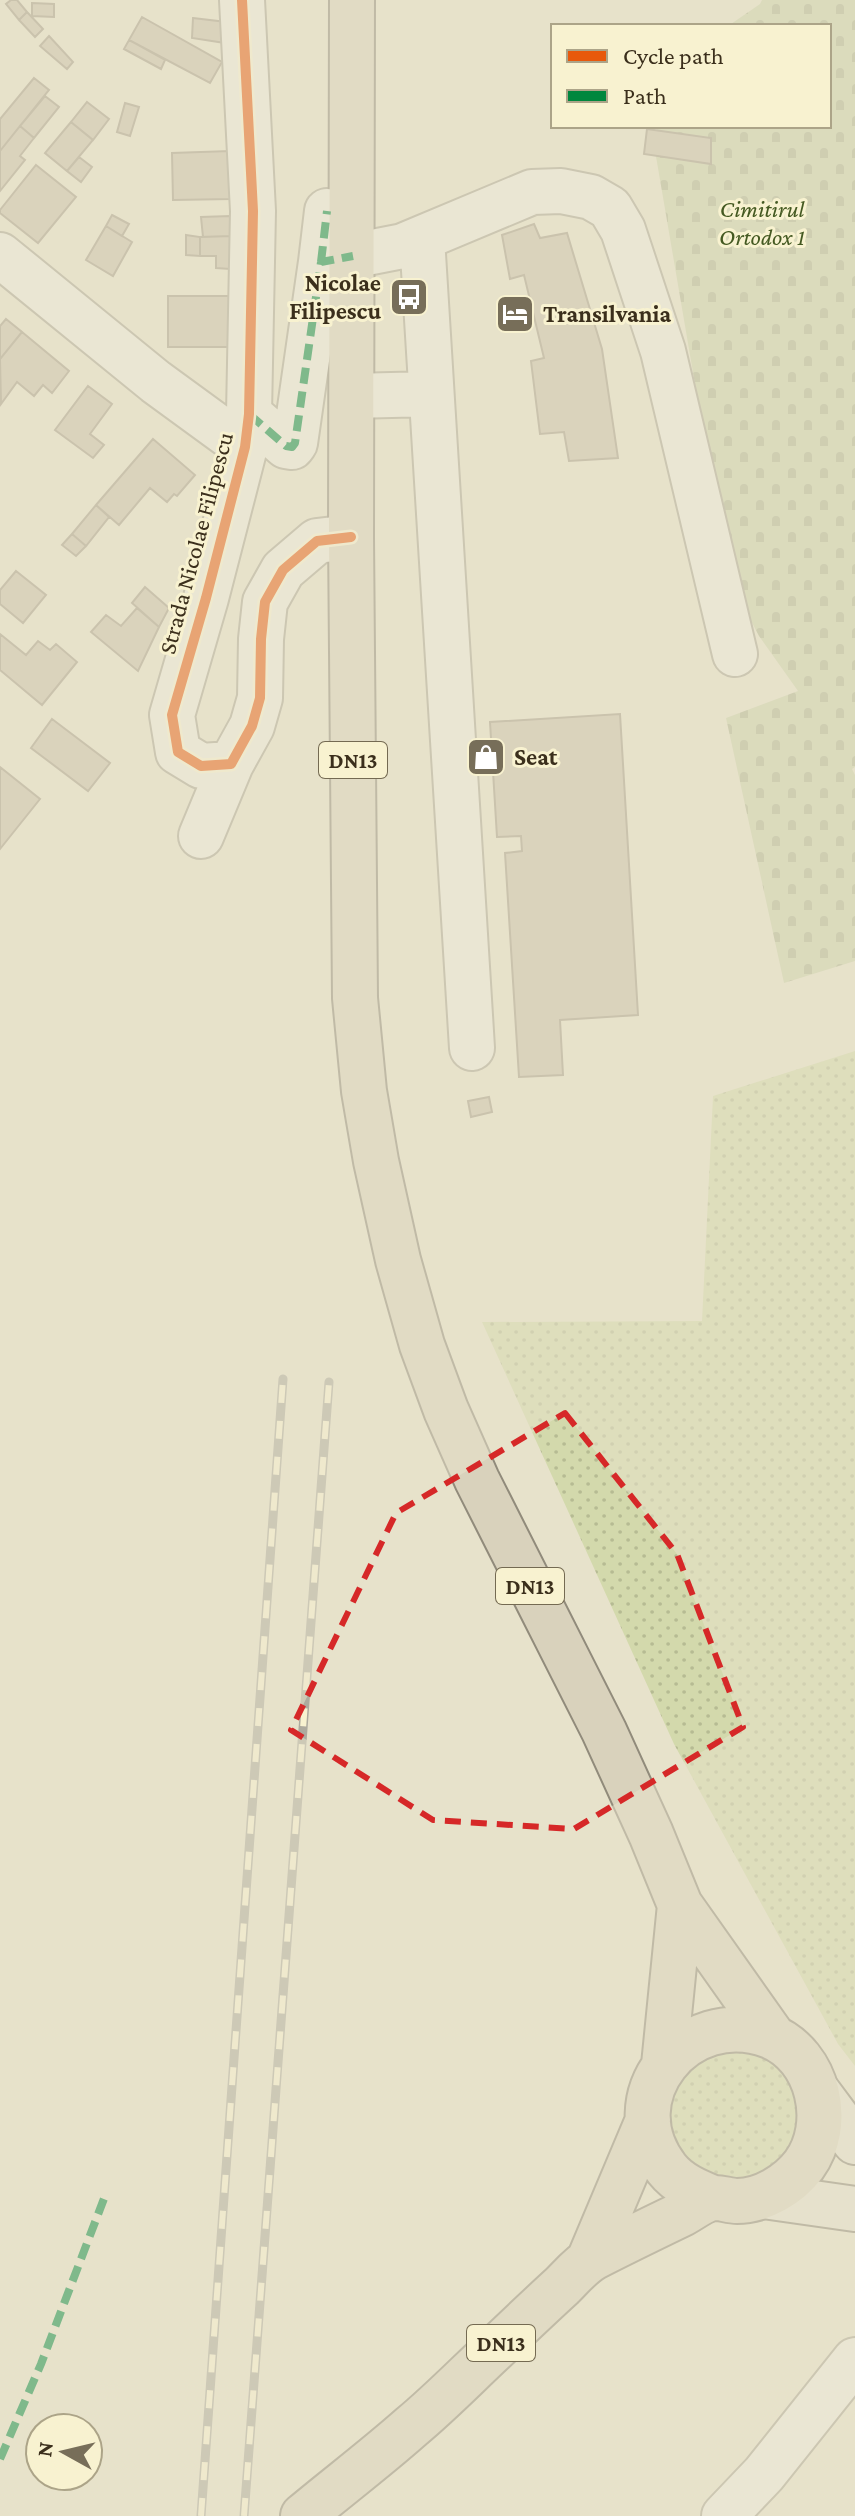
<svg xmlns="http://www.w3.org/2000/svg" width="855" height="2516" viewBox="0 0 855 2516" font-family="'Crimson Pro',serif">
  <defs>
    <pattern id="grass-dots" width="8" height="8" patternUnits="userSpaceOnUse" patternTransform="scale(2)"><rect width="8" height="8" fill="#d3d9ac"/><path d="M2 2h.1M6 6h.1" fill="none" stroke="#b6bb93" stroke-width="1.8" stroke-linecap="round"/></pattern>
    <pattern id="cemetery-stones" width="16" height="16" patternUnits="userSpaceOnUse" patternTransform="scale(2)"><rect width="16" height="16" fill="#cdd2ac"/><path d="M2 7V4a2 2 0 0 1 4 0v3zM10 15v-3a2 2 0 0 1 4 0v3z" fill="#b1b593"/></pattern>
  </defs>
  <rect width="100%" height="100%" fill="#e7e2cb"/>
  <path fill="url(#grass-dots)" d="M855 1051V2066L838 2044 674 1744 482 1322 702 1321 713 1096Z
    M669 2115a65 65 0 1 1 130 0a65 65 0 1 1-130 0Z"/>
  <path fill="url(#cemetery-stones)" d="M762 0H855V767L852 769 855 775V961L784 983 726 718 798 691 759 636 728 577 653 139 658 126H829V26H728L760 4Z"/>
  <path fill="#cbc0ac" stroke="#a79d8a" stroke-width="2" d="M11 0H17L27 12 19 20 6 4Z
    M32 3 54 4V17L32 16Z
    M27 12 43 29 35 37 19 20Z
    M142 17 222 62 210 83 129 40Z
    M193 18 226 22 225 43 192 38Z
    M49 36 73 62 67 69 40 46Z
    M129 40 165 60 161 69 124 49Z
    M34 78 49 90 0 151V119Z
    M45 96 59 107 34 138 20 126Z
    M87 102 109 119 93 140 71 122Z
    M125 103 139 107 130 136 117 132Z
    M71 122 93 140 67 171 45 153Z
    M20 126 34 138 20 156 25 160 0 191V151Z
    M647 129 711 138V164L644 154Z
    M230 151 231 199 173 200 172 153Z
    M79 157 92 167 81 182 67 171Z
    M36 165 76 197 38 243 0 213V210Z
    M112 215 129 224 122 236 106 226Z
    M230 216V236L203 237 201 217Z
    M534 224 540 238 567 233 602 349 618 458 569 461 564 432 540 434 531 361 544 358 524 275 510 279 502 235Z
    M106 226 132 242 113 276 86 260Z
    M186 235 200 237V256L186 255Z
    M230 236V269L216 268V256H200V237Z
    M168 296H230V347H168Z
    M6 319 22 332 0 359V326Z
    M22 332 69 371 52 393 43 385 34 396 17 382 1 404 0 359Z
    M88 386 112 404 90 434 104 445 93 458 55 430Z
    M153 439 195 475 177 496 174 494 167 502 150 488 119 525 96 505Z
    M96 505 109 517 86 546 72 534Z
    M72 534 86 546 76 556 62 545Z
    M16 571 46 595 23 623 0 604V590Z
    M145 587 169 608 159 627 132 603Z
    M137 608 159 627 138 671 91 632 106 615 121 626Z
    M0 634 26 655 38 641 50 650 56 644 77 662 42 705 0 670Z
    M620 714 638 1015 560 1020 563 1075 519 1077 505 853 522 851 521 836 497 837 490 722Z
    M52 719 110 763 88 791 31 748Z
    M0 767 40 799 0 849Z
    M489 1097 492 1112 471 1117 468 1101Z"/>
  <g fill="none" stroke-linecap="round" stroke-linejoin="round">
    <defs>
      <path id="minor" d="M242 0 253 211 249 414 245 447 206 598 172 715 178 752 201 766 231 764 252 726 260 698 261 639 265 602 283 570 317 541 351 537
        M422 238 472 1048
        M0 255 156 382 245 447
        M321 262 327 211
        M352 396 431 394
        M249 414 286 446 292 447 295 443 321 262 403 246 532 192 561 191 591 197 610 208 623 230 663 351 735 654
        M201 836 231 764
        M724 2516 764 2474 855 2360"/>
      <path id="major" d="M817 2091 855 2142
        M764 2196 855 2209"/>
      <path id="highway" d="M352 0 351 537 355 998 364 1091 376 1161 398 1260 422 1345 446 1410 477 1480 604 1731 651 1834 680 1905 774 2038
        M664 2065 680 1905
        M589 2260 648 2120
        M303 2516C339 2486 376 2458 411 2427 440 2403 467 2375 495 2349 517 2328 539 2307 562 2286 571 2277 581 2265 593 2258 622 2243 651 2229 680 2215 690 2210 702 2200 713 2198 720 2197 729 2201 737 2201 762 2201 789 2185 804 2165 834 2124 819 2056 770 2036 686 2004 611 2098 667 2169 679 2184 696 2191 713 2198"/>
    </defs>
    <use href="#minor" stroke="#aca695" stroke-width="48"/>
    <use href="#major" stroke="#918b7b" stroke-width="48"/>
    <use href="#highway" stroke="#918b7b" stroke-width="48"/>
    <use href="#minor" stroke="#eeebde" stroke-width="44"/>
    <use href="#major" stroke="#e5e1ce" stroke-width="44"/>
    <use href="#highway" stroke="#d9d2bc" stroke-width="44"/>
    <defs>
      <path id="rail" d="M201 2516 283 1379
        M244 2516 329 1382"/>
    </defs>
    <use href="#rail" stroke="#adaa9e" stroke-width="9"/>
    <use href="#rail" stroke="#f8f2d0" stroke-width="6" stroke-dasharray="18" stroke-linecap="butt"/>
    <path stroke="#00873e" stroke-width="8" stroke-dasharray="16 8" stroke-linecap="butt" d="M321 262 327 211
      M249 414 286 446 292 447 295 443 321 262 353 256
      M0 2459 41 2364 105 2196"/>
    <defs>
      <path id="cycleway" d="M242 0 253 211 249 414 245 447 206 598 172 715 178 752 201 766 231 764 252 726 260 698 261 639 265 602 283 570 317 541 351 537"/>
    </defs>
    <use href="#cycleway" stroke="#f8f2d0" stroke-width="15"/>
    <use href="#cycleway" stroke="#e8590c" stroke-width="10"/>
  </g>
  <path d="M0 0H855V2516H0ZM565 1413 677 1554 743 1727 574 1829 433 1820 291 1730 396 1513Z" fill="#e7e2cb" fill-opacity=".55" fill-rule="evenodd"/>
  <path fill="none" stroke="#d62828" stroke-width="6" stroke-dasharray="16 10" stroke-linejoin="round" d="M565 1413 677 1554 743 1727 574 1829 433 1820 291 1730 396 1513Z"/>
  <defs>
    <symbol id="bus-square" viewBox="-11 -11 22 22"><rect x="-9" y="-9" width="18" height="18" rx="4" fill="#776e59" stroke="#f8f2d0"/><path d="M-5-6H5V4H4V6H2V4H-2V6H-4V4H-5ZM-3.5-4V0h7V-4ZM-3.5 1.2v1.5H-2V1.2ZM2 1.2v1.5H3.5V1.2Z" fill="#fff"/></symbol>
    <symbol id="hotel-square" viewBox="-11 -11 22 22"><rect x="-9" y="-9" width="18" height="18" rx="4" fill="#776e59" stroke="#f8f2d0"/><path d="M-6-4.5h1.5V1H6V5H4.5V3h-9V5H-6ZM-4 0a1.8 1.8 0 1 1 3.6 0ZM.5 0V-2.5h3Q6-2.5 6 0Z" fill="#fff"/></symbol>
    <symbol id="shop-square" viewBox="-11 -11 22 22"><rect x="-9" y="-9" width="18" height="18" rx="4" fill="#776e59" stroke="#f8f2d0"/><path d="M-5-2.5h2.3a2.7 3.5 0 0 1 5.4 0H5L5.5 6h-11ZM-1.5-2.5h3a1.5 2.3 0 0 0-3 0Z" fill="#fff"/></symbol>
  </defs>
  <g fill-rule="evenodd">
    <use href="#bus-square" x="387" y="275" width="44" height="44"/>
    <use href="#hotel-square" x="493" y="292" width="44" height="44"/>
    <use href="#shop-square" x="464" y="735" width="44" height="44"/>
  </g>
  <g text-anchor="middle" stroke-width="6" stroke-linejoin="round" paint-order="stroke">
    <g fill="#f8f2d0" stroke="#746a52" stroke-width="2">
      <rect x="319" y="742" width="68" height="36" rx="6"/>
      <rect x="496" y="1568" width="68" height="36" rx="6"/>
      <rect x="467" y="2325" width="68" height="36" rx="6"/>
    </g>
    <g font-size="22" font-weight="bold" fill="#3b2f1c">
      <text x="353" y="768">DN13</text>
      <text x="530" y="1594">DN13</text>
      <text x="501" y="2351">DN13</text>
    </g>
    <g font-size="24" font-style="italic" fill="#445921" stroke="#f8f2d0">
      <text x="762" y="217">Cimitirul<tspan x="762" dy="28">Ortodox 1</tspan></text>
    </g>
    <g font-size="24" font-weight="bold" fill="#3b2f1c" stroke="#f8f2d0" text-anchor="start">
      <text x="381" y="291" text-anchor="end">Nicolae<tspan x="381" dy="28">Filipescu</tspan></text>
      <text x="543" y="322">Transilvania</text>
      <text x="514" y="765">Seat</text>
    </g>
    <g font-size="24" fill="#3b2f1c" stroke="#f8f2d0">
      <text transform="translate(196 543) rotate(-75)" y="8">Strada Nicolae Filipescu</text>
    </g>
  </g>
  <rect x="551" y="24" width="280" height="104" fill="#f8f2d0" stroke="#aca488" stroke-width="2"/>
  <rect x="567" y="50" width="40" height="12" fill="#e8590c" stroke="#aca488" stroke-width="2"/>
  <text x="623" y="64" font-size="24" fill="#3b2f1c">Cycle path</text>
  <rect x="567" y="90" width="40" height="12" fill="#00873e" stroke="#aca488" stroke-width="2"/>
  <text x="623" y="104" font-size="24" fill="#3b2f1c">Path</text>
  <g transform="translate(64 2452) rotate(278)"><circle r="38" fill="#f8f2d0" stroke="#aca488" stroke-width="2"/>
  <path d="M0-6L14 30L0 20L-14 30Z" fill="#776e59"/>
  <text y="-12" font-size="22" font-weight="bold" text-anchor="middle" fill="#3b2f1c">N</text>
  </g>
</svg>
